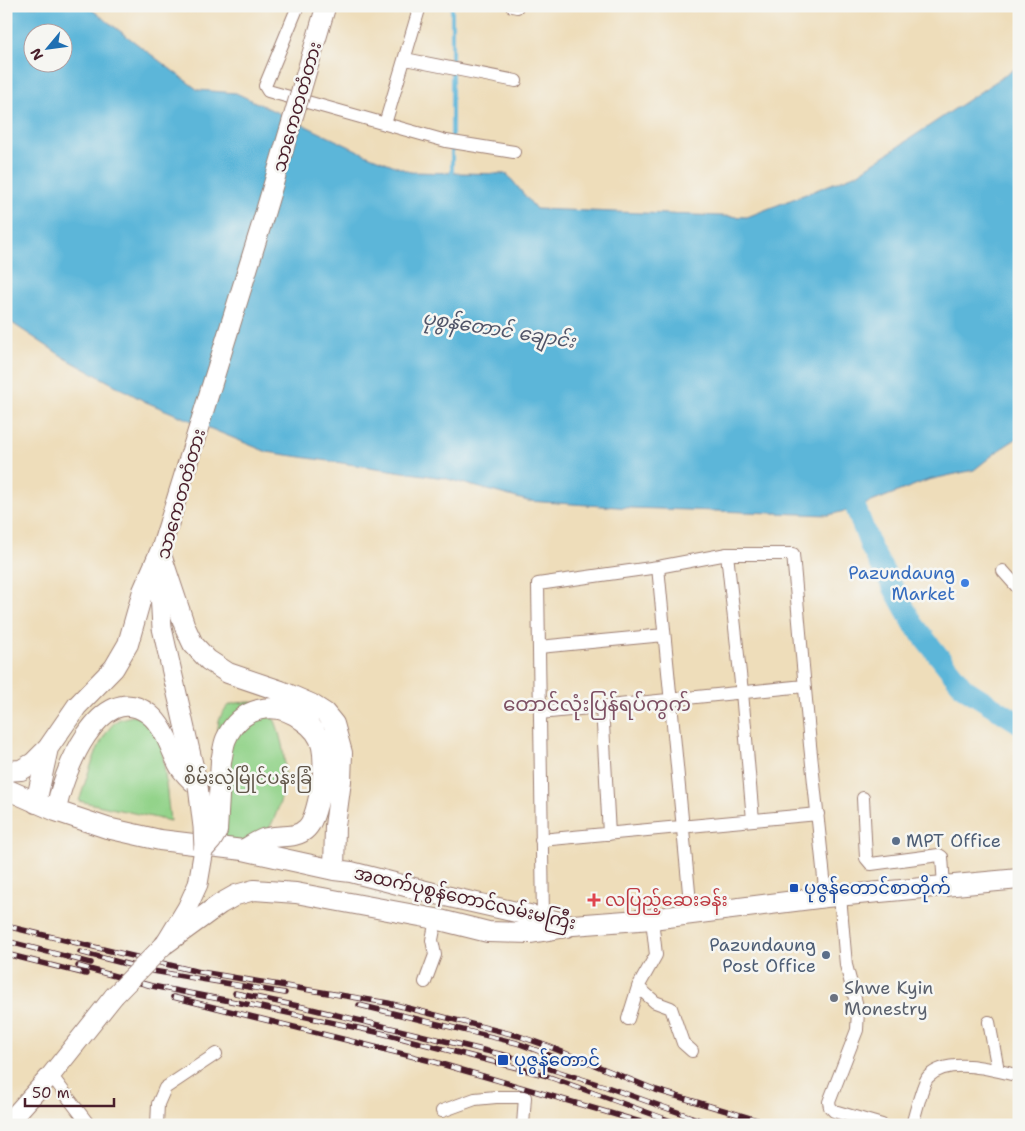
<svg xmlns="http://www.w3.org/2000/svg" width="1025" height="1131" viewBox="0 0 1025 1131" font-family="'Shantell Sans','Noto Sans Myanmar',sans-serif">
  <rect width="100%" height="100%" fill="#f6f6f2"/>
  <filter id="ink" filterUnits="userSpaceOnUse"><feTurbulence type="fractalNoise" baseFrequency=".02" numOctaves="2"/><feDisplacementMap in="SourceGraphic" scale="10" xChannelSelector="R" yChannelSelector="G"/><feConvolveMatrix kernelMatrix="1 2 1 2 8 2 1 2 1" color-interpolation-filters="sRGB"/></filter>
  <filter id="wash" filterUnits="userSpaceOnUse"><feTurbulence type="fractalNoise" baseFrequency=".0096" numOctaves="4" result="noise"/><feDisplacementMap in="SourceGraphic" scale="20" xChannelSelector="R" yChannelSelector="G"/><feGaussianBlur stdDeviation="1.12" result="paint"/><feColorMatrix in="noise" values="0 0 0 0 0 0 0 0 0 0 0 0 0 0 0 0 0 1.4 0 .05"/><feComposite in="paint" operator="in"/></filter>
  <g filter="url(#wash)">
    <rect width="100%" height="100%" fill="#eeddba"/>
    <path fill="#93d38a" stroke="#6e795a" d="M253 702C258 705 264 709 269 713 276 719 278 729 280 737 291 774 282 814 259 844L204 836 219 720C228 701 232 703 253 702Z
      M133 716 148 719 161 736 170 821 79 801C87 779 98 734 118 720 122 718 129 717 133 716Z"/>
    <path fill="#5bb6d9" stroke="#526a82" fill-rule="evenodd" d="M6 6H87L198 90 236 93 365 154 410 172 507 174 536 209 747 217 857 174 1019 66V437L999 450 974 470 928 480 856 508 829 515 632 508 528 501 444 478 267 452 146 402 65 358 6 319ZM32 32H62V62H32Z"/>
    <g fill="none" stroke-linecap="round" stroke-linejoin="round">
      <path stroke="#5bb6d9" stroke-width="4" d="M452 6V65
        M452 72V177"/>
      <path stroke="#5bb6d9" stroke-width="21" d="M846 482 871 548 914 625 964 688 1019 723"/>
    </g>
  </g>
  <g filter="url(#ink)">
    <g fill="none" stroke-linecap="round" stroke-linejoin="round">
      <defs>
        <path id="street" d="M298 6 265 86 268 91 446 141 514 152
          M512 6 517 7
          M405 59 516 81
          M385 124 420 6
          M727 554 742 692 753 820
          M658 567 691 913
          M1003 571 1019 589
          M539 647 664 635
          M602 706 609 834
          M540 713 804 686
          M863 798 866 858 871 864 939 855 942 857 944 886
          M541 840 818 814
          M840 896 846 965 858 1010 857 1030 829 1102 830 1107 834 1111 882 1125
          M543 917 538 584 658 567 727 554H793L810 745 826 897
          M425 982 435 955 432 940 436 919
          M638 987 655 1002 671 1008 683 1043 692 1051
          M628 1019 638 987 656 955 652 919
          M989 1022 998 1070
          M51 1075 89 1125
          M442 1111 475 1099 496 1097H525L523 1125
          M157 1125 158 1104 165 1088 216 1054
          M912 1125C915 1115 923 1082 928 1077 949 1056 995 1070 1019 1076"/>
        <path id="secondary" d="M170 520 160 552V592L162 628 198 786
          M167 941 187 908 198 884 204 849
          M6 1125 51 1075 114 996"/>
        <path id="primary" d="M160 552 185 627 193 644 208 660 228 673 281 691 311 704 325 713 334 724 342 753 341 781 335 826 334 870
          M221 761C223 754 223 746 226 739 240 707 275 699 302 720 311 726 320 736 322 747 325 762 323 778 320 792 318 802 314 821 307 828 296 840 277 834 263 839 256 842 250 846 243 850
          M6 771 21 770 33 763 48 748 77 706 114 668 128 644 143 591 160 552
          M6 789 56 811 107 828 160 840 243 850 334 870 351 872 441 895 573 925 652 919 826 897 1019 879
          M36 803 48 748
          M56 811C61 777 100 676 149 714 166 728 170 749 180 767 185 775 191 780 198 786
          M165 944 220 904 236 895 254 890 296 893 436 919 488 932 531 933 567 927"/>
      </defs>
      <use href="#street" stroke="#9c7e72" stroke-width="14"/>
      <use href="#secondary" stroke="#9c7e72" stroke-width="21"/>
      <use href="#primary" stroke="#9c7e72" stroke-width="22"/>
      <use href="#street" stroke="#fff" stroke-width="12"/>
      <use href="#secondary" stroke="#fff" stroke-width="19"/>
      <use href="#primary" stroke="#fff" stroke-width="20"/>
      <defs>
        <path id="rail" d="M6 926 195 971 388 1003 519 1036 550 1047 656 1090 774 1125
          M6 941 91 963
          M80 952 153 971 285 993
          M6 954 86 974
          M78 966 152 986 251 1005 381 1033 510 1066 544 1075 682 1125
          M235 993 303 1007 512 1057 607 1087 714 1125
          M173 997 431 1061 651 1125
          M359 1005 517 1043 560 1059"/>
      </defs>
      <use href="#rail" stroke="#4a1f2b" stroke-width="5.5"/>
      <use href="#rail" stroke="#f6f6f2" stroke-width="4" stroke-dasharray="11" stroke-linecap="butt"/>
      <defs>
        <path id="secondary-bridge" d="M170 520 261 226 326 6
          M198 786 203 827 204 849
          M114 996 165 944"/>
        <path id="primary-bridge" d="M204 849 211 841 217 831 221 761"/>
      </defs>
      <use href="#secondary-bridge" stroke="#9c7e72" stroke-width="21" stroke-linecap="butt"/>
      <use href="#primary-bridge" stroke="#9c7e72" stroke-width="22" stroke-linecap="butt"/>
      <use href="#secondary-bridge" stroke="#fff" stroke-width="19"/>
      <use href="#primary-bridge" stroke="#fff" stroke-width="20"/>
    </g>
  </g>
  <circle fill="#3f7fe0" stroke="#f6f6f2" stroke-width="2" cx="965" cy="583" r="5"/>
  <g fill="#5c6f8a" stroke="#f6f6f2" stroke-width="2">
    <circle cx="896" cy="841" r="5"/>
    <circle cx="826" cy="955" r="5"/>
  </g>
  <g fill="#1a4fb4" stroke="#f6f6f2" stroke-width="2">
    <rect x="789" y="883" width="10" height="10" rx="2.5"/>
    <rect x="497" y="1054" width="12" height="12" rx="2.5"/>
  </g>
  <path fill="#e0444e" stroke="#f6f6f2" stroke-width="2" d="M591.5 892.5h5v5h5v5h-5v5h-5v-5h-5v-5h5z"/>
  <circle fill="#6b7280" stroke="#f6f6f2" stroke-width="2" cx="834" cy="998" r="5"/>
  <g text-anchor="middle" stroke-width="5" stroke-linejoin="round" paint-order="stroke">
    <g font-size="18" fill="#4a1f2b" stroke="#f6f6f2">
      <text transform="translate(297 107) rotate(-74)" y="6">သာကေတတံတား</text>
      <text transform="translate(181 494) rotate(-74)" y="6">သာကေတတံတား</text>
      <text transform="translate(465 898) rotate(13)" y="6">အထက်ပုစွန်တောင်လမ်းမကြီး</text>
    </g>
    <g font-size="18" fill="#366cbe" stroke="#f6f6f2" text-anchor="end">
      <text x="955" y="579">Pazundaung<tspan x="955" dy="21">Market</tspan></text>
    </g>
    <g font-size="18" fill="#605548" stroke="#f6f6f2">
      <text x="248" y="784">စိမ်းလဲ့မြိုင်ပန်းခြံ</text>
    </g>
    <g font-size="18" fill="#4e5e75" stroke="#f6f6f2" text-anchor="start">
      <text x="906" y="847">MPT Office</text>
      <text x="816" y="951" text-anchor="end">Pazundaung<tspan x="816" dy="21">Post Office</tspan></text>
    </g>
    <g font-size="18" fill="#164399" stroke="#f6f6f2" text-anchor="start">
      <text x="804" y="894">ပုဇွန်တောင်စာတိုက်</text>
      <text x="514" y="1066">ပုဇွန်တောင်</text>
    </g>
    <g font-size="18" fill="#be3a42" stroke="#f6f6f2" text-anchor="start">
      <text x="605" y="906">လပြည့်ဆေးခန်း</text>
    </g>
    <g font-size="18" fill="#5b616d" stroke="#f6f6f2" text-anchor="start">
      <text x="844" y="994">Shwe Kyin<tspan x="844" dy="21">Monestry</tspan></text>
    </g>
    <g font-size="19" font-style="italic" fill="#505468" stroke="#f6f6f2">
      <text transform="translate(499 329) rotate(9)" y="7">ပုစွန်တောင် ချောင်း</text>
    </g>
    <g font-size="20" fill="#7e5164" stroke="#f6f6f2">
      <text x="597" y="711">တောင်လုံးပြန်ရပ်ကွက်</text>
    </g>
  </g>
  <rect width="1025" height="1131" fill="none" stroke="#f6f6f2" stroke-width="25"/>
  <g transform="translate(48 48) rotate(241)"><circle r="24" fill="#f6f6f2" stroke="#b1a0a2"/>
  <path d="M0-4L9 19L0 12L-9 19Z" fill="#1f6fb2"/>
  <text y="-8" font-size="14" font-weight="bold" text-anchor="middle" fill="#4a1f2b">N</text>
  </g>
  <path d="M25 1098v8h89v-8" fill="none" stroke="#4a1f2b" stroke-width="2.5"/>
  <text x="32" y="1098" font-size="15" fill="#4a1f2b" stroke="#f6f6f2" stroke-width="4" paint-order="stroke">50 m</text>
</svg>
